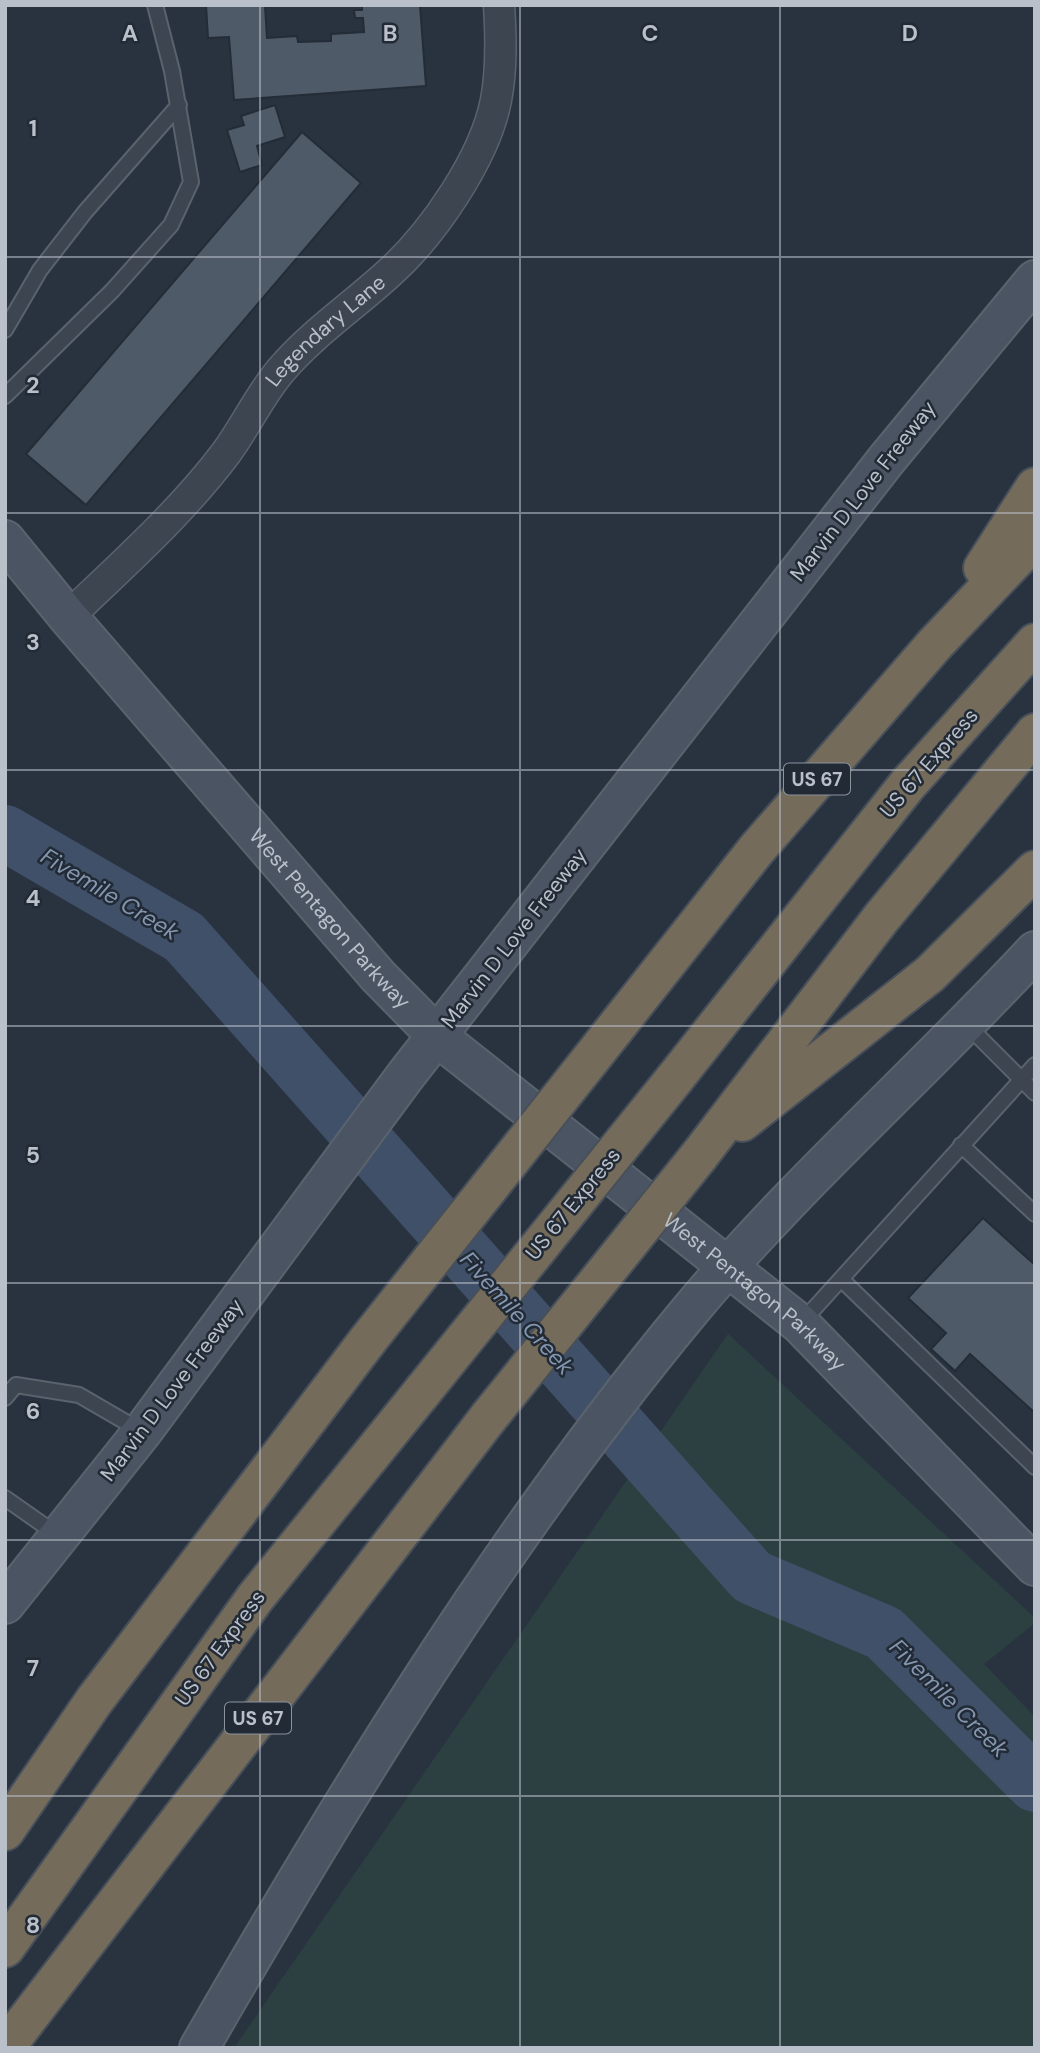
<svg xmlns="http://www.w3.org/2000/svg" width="1040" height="2053" viewBox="0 0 1040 2053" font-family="'DM Sans',sans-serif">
  <rect width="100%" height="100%" fill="#293340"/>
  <path fill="#2c4042" d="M728 1334 1035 1618V1623L984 1664 1035 1717V2048H234Z"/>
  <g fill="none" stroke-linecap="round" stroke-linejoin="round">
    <path stroke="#405068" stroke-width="56" d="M5 833 184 937 752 1577 884 1633 1035 1784"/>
  </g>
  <path fill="#4f5a69" stroke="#232c37" stroke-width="2" d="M206 5 265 6 267 38 297 36 298 42 331 41V34L364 32 363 18H355L354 10H362V5H420L426 86 234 100 229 37 208 38Z
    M275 105 285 137 257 146 262 165 240 172 227 130 244 125 241 116Z
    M302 132 361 183 86 505 26 454Z
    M983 1218 1035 1265V1413L970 1354 955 1371 931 1349 946 1333 908 1298Z"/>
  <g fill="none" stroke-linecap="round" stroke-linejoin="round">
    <defs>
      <path id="lane" d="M5 330 40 270 85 212 179 105
        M5 396 112 291 171 225 191 182 172 71 155 5
        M967 1025 1035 1093
        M961 1145 1035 1214
        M841 1279 1035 1467
        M801 1323 1035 1065
        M5 1398 16 1385 79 1395 141 1431
        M5 1498 59 1536"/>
      <g id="street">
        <path id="s1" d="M68 617C122 565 180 514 226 453 246 426 260 394 282 369 313 333 353 306 388 274 432 235 485 158 496 100 502 69 501 37 499 5"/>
      </g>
      <g id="secondary">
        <path id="s2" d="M5 540 68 617 378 976 438 1037 800 1324 1035 1566"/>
        <path d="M5 1604 142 1432 406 1075 887 459 1035 280"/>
        <path d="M199 2048C346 1793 500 1540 688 1313 795 1184 921 1074 1035 951"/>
      </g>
      <path id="highway" d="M983 568 1035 487
        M613 1031 756 850 935 644 1035 539
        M676 1077 908 784 1035 643
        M742 1122 930 974 1035 870
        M699 1156 882 917 1035 733
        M5 1831 94 1701 368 1340
        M5 1948 255 1598 422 1392
        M5 2048 488 1418"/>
    </defs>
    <use href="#lane" stroke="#5a636d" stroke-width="18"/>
    <use href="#street" stroke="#5a636d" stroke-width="33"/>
    <use href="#secondary" stroke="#5a636d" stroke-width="42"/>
    <use href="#highway" stroke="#47505a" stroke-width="42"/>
    <use href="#lane" stroke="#3d4550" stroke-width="14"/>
    <use href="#street" stroke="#3d4550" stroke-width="30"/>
    <use href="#secondary" stroke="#4b5463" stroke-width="38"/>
    <use href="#highway" stroke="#756b5a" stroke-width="38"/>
    <defs>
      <path id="highway-bridge" d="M368 1340 613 1031
        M422 1392 676 1077
        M488 1418 699 1156"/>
    </defs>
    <use href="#highway-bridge" stroke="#47505a" stroke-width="42" stroke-linecap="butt"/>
    <use href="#highway-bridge" stroke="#756b5a" stroke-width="38"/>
  </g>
  <path fill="none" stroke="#b9c0ca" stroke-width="2" stroke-opacity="0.55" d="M260 5V2048M520 5V2048M780 5V2048M5 257H1035M5 513H1035M5 770H1035M5 1026H1035M5 1283H1035M5 1540H1035M5 1796H1035"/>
  <g text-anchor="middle" stroke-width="5" stroke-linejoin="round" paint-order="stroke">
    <g fill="#212a35" stroke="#8b939d" stroke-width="2">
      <rect x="784" y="763.5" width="66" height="31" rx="5"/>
      <rect x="225" y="1702.5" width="66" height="31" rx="5"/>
    </g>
    <g font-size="19" font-weight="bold" fill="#b9c0ca">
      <text x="817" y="786">US 67</text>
      <text x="258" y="1725">US 67</text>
    </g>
    <g font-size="21" fill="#b9c0ca" stroke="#212a35">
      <text dy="7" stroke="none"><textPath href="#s1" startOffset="387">Legendary Lane</textPath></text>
      <text transform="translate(863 491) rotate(-52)" y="7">Marvin D Love Freeway</text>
      <text transform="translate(929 763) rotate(-49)" y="7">US 67 Express</text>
      <text dy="7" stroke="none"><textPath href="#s2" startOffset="499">West Pentagon Parkway</textPath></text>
      <text transform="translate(514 938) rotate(-52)" y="7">Marvin D Love Freeway</text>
      <text transform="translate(573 1204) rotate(-51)" y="7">US 67 Express</text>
      <text dy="7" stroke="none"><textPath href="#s2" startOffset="1066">West Pentagon Parkway</textPath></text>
      <text transform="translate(172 1390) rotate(-53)" y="7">Marvin D Love Freeway</text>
      <text transform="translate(220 1648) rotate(-54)" y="7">US 67 Express</text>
    </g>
    <g font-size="23" font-style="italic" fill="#8496af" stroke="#212a35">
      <text transform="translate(110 894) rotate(31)" y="8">Fivemile Creek</text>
      <text transform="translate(517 1313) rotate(48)" y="8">Fivemile Creek</text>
      <text transform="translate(949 1698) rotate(45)" y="8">Fivemile Creek</text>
    </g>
  </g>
  <g font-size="23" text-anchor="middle" font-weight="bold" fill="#b9c0ca" stroke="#212a35" stroke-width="5" stroke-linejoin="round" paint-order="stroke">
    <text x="130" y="41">A</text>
    <text x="390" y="41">B</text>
    <text x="650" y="41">C</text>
    <text x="910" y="41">D</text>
    <text x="33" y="136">1</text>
    <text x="33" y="393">2</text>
    <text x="33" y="650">3</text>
    <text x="33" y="906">4</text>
    <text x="33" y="1163">5</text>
    <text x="33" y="1419">6</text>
    <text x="33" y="1676">7</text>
    <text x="33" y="1933">8</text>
  </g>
  <rect width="1040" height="2053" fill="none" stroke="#b9c0ca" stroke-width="14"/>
</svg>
